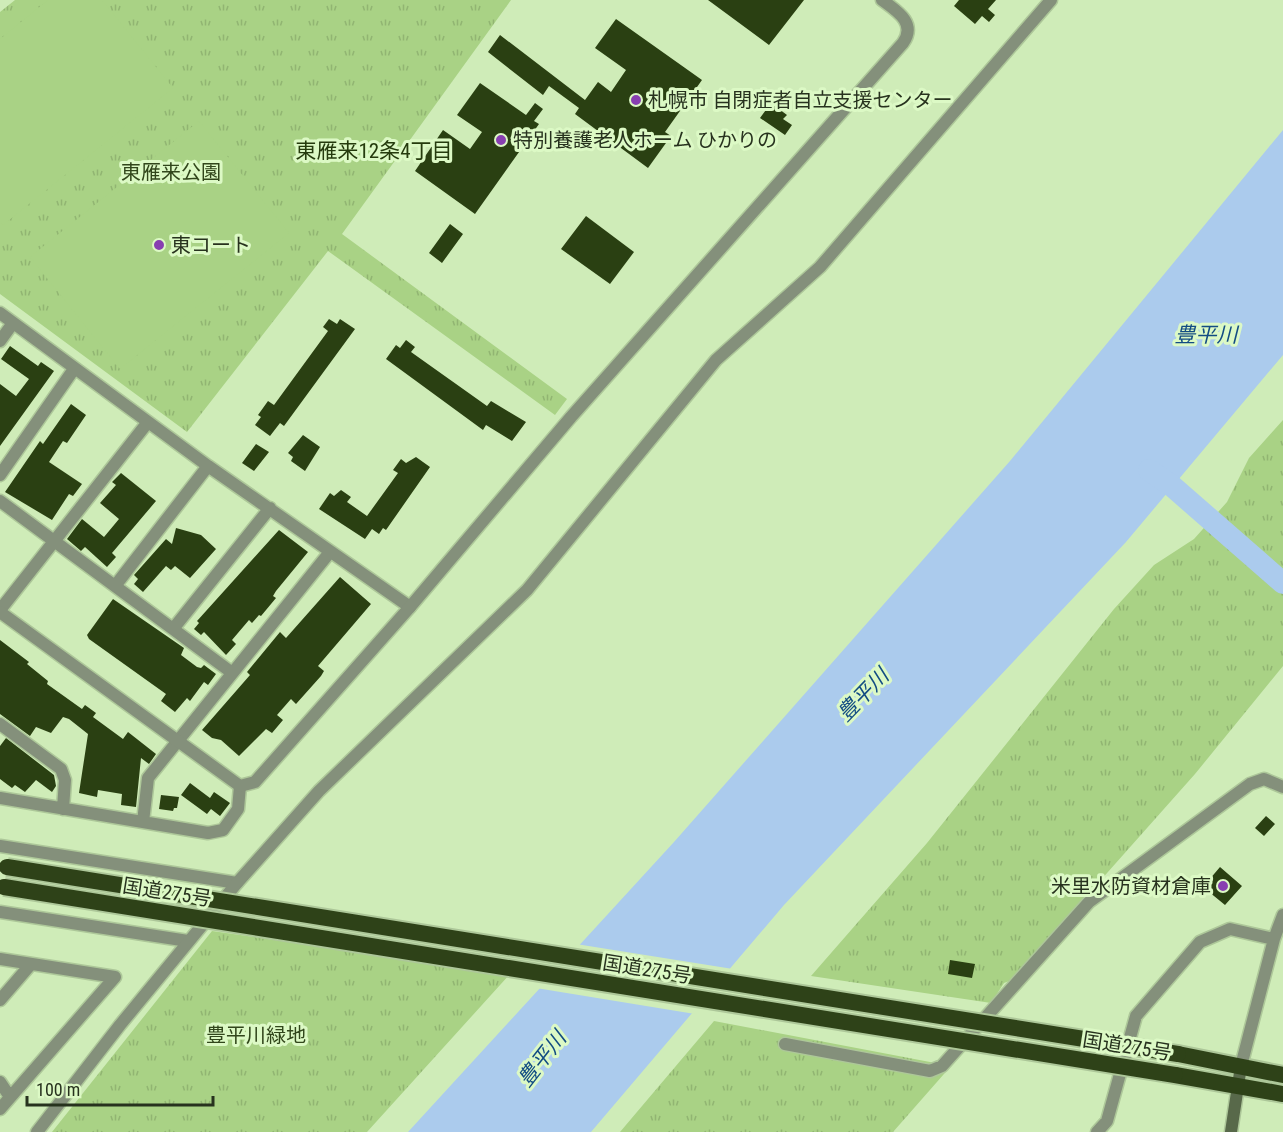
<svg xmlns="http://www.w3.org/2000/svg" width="1283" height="1132" viewBox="0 0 1283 1132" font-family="'Roboto Condensed','Noto Sans JP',sans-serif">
  <defs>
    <pattern id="grass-tufts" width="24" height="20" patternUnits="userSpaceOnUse" patternTransform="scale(1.5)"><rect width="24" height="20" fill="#a9d285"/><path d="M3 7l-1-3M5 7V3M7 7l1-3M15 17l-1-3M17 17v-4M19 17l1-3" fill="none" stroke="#91b572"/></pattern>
  </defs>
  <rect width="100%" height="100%" fill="#cfecb8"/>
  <path fill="url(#grass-tufts)" d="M15 0H511L342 234 567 399 555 415 328 251 187 432 0 294V12Z
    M1283 420V666L1195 774 1012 980 1004 983 991 1003 811 976 927 843 1114 609 1154 565 1194 539 1227 502 1249 458Z
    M212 931 510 974 367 1132H52Z
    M714 1021 951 1066 893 1132H620Z"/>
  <path fill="#a9d285" d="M48 0H102L173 88 3 225 0 222V39Z
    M199 121 289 233 120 369 30 257Z"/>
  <path fill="#abcbed" d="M1283 130V355L1126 542 784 905 591 1132H408L674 842 1010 461Z"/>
  <path fill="#cfecb8" d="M576 944 733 969 695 1014 536 988Z"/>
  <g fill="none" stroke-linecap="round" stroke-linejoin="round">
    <path stroke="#abcbed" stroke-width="22" d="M1149 470 1172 486 1283 583"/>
  </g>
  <path fill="#2a4012" d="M708 0H804L769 45Z
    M959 0H996L988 9 995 15 989 22 982 16 975 24 954 6Z
    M616 19 702 80 665 132 671 136 648 168 575 114 579 108 549 86 543 95 488 52 500 35 585 100 598 82 611 92 626 70 595 48Z
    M480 83 526 115 535 103 543 109 534 121 539 124 475 214 415 171 443 130 470 149 482 132 457 115Z
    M771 103 787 115 783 119 792 125 785 135 760 118Z
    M586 216 634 252 610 284 561 249Z
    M450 224 463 234 442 263 429 253Z
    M329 319 337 324 340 319 355 329 284 426 280 423 270 436 255 425 261 417 258 415 268 401 274 405 328 331 323 327Z
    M406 340 415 347 411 352 487 406 491 401 526 422 512 441 486 425 483 430 386 359 396 345 400 348Z
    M10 346 38 366 41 362 54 371 0 446V384L16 396 29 379 1 359Z
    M71 404 86 415 67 443 63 441 49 462 82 484 73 496 69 494 52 520 5 492 40 441 43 444Z
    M303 435 320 447 305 471 291 461 293 457 288 453Z
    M256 444 269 452 254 471 242 463Z
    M416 457 430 467 386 530 383 528 379 534 372 529 365 539 319 509 330 493 334 496 341 490 351 497 347 502 367 516 398 473 393 470 401 459 406 463Z
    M121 473 156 501 112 553 116 557 107 567 85 547 81 551 67 539 82 519 104 537 119 519 100 503 116 485 112 482Z
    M176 528 201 535 216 549 190 578 175 566 171 570 166 566 143 592 134 584 138 579 134 575 166 539 172 544Z
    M279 530 308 552 276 591 273 596 276 598 261 616 259 615 252 623 249 620 232 640 236 644 226 655 204 632 201 635 194 629 199 623 197 621Z
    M340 577 371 604 318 666 324 671 321 676 296 704 291 699 277 715 283 720 272 733 266 729 239 756 221 740 212 738 202 730 250 675 247 672 280 632 286 638Z
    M113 599 184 648 181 655 197 667 201 668 204 665 216 674 208 685 204 682 190 701 187 698 175 712 161 701 166 694 89 639 87 635Z
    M0 640 29 662 27 664 48 681 47 684 82 709 85 705 96 713 93 717 123 739 128 732 156 754 149 764 141 758 136 807 121 805 122 794 98 790 97 797 79 793 88 734 69 719 63 717 51 733 36 727 30 736 0 714Z
    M6 738 54 775 56 786 52 792 36 780 25 792 15 785 12 788 0 779V746Z
    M190 783 210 798 214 792 230 803 220 816 211 809 207 814 181 795Z
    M161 795 179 797 177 808H174L173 811 159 809Z
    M1266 816 1275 824 1264 836 1255 828Z
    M1220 867 1242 886 1225 905 1203 887Z
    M950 960 975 964 972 978 948 974Z"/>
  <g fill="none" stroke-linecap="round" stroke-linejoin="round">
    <defs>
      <path id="minor" d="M0 313 208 466 410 607
        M0 341 13 323
        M0 475 74 369
        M0 501 231 672
        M115 586 208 466
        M0 610 148 422
        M173 629 270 508
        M0 724 61 769 65 780 63 809
        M0 798 208 833 223 830 238 809 240 786
        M143 822 148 778 330 552
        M0 846 237 883
        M0 912 188 941
        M0 959 115 977 0 1109
        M0 1000 31 964
        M785 1044 930 1071 942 1066 1089 902 1250 784 1264 779 1283 787
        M1241 1066 1274 939 1283 915
        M0 1082 10 1097
        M1097 1132 1107 1121 1136 1016 1200 942 1230 929 1274 939"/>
      <path id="tertiary" d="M0 612 240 786 255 782 410 607 571 417 903 43C917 23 897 11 882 0
        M37 1132 120 1025 237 883 319 791 527 590 716 360 820 267 1051 0"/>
      <path id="secondary" d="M1231 1132 1241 1066"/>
      <path id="trunk" d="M1178 1054 1283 1075
        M1175 1075 1283 1094"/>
    </defs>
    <use href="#minor" stroke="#adc799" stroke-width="15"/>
    <use href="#tertiary" stroke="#adc799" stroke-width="15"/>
    <use href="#secondary" stroke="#adc799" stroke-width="15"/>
    <use href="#trunk" stroke="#adc799" stroke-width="20"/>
    <use href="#minor" stroke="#84907b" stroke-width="12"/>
    <use href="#tertiary" stroke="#84907b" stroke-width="12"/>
    <use href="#secondary" stroke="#58694a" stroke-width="12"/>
    <use href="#trunk" stroke="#2e4218" stroke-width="16"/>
    <defs>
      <path id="trunk-bridge" d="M7 867 1178 1054
        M4 887 1175 1075"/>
    </defs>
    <use href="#trunk-bridge" stroke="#adc799" stroke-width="20" stroke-linecap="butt"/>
    <use href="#trunk-bridge" stroke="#2e4218" stroke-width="16"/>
  </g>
  <g fill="#883fb1" stroke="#dcf9c5" stroke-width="2">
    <circle cx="636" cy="100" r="6"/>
    <circle cx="501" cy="140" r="6"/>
    <circle cx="159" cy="245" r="6"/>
    <circle cx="1223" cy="886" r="6"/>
  </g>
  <g text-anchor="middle" stroke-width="6" stroke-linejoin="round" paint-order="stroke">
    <g font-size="20" fill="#27321e" stroke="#dcf9c5" text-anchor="start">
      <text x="648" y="107">札幌市 自閉症者自立支援センター</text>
      <text x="513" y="147">特別養護老人ホーム ひかりの</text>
      <text x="171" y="252">東コート</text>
      <text x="1211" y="893" text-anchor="end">米里水防資材倉庫</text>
    </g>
    <g font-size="20" fill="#31461b" stroke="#dcf9c5">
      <text x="171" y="179">東雁来公園</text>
      <text x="256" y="1042">豊平川緑地</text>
    </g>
    <g font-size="20" fill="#27321e" stroke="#dcf9c5">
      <text transform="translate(167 892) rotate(9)" y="7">国道275号</text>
      <text transform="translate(647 969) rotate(9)" y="7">国道275号</text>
      <text transform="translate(1127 1046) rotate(9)" y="7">国道275号</text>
    </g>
    <g font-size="21" fill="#253b0d" stroke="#dcf9c5">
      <text x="374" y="158">東雁来12条4丁目</text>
    </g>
    <g font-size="21" font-style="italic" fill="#124c83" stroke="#dcf9c5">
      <text x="1206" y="342">豊平川</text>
      <text transform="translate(863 695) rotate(-46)" y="7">豊平川</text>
      <text transform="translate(542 1059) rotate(-52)" y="7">豊平川</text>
    </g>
  </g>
  <path d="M27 1096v9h186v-9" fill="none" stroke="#27321e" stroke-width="3"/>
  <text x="36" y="1096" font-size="18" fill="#27321e" stroke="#dcf9c5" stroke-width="4.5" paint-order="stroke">100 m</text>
</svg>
